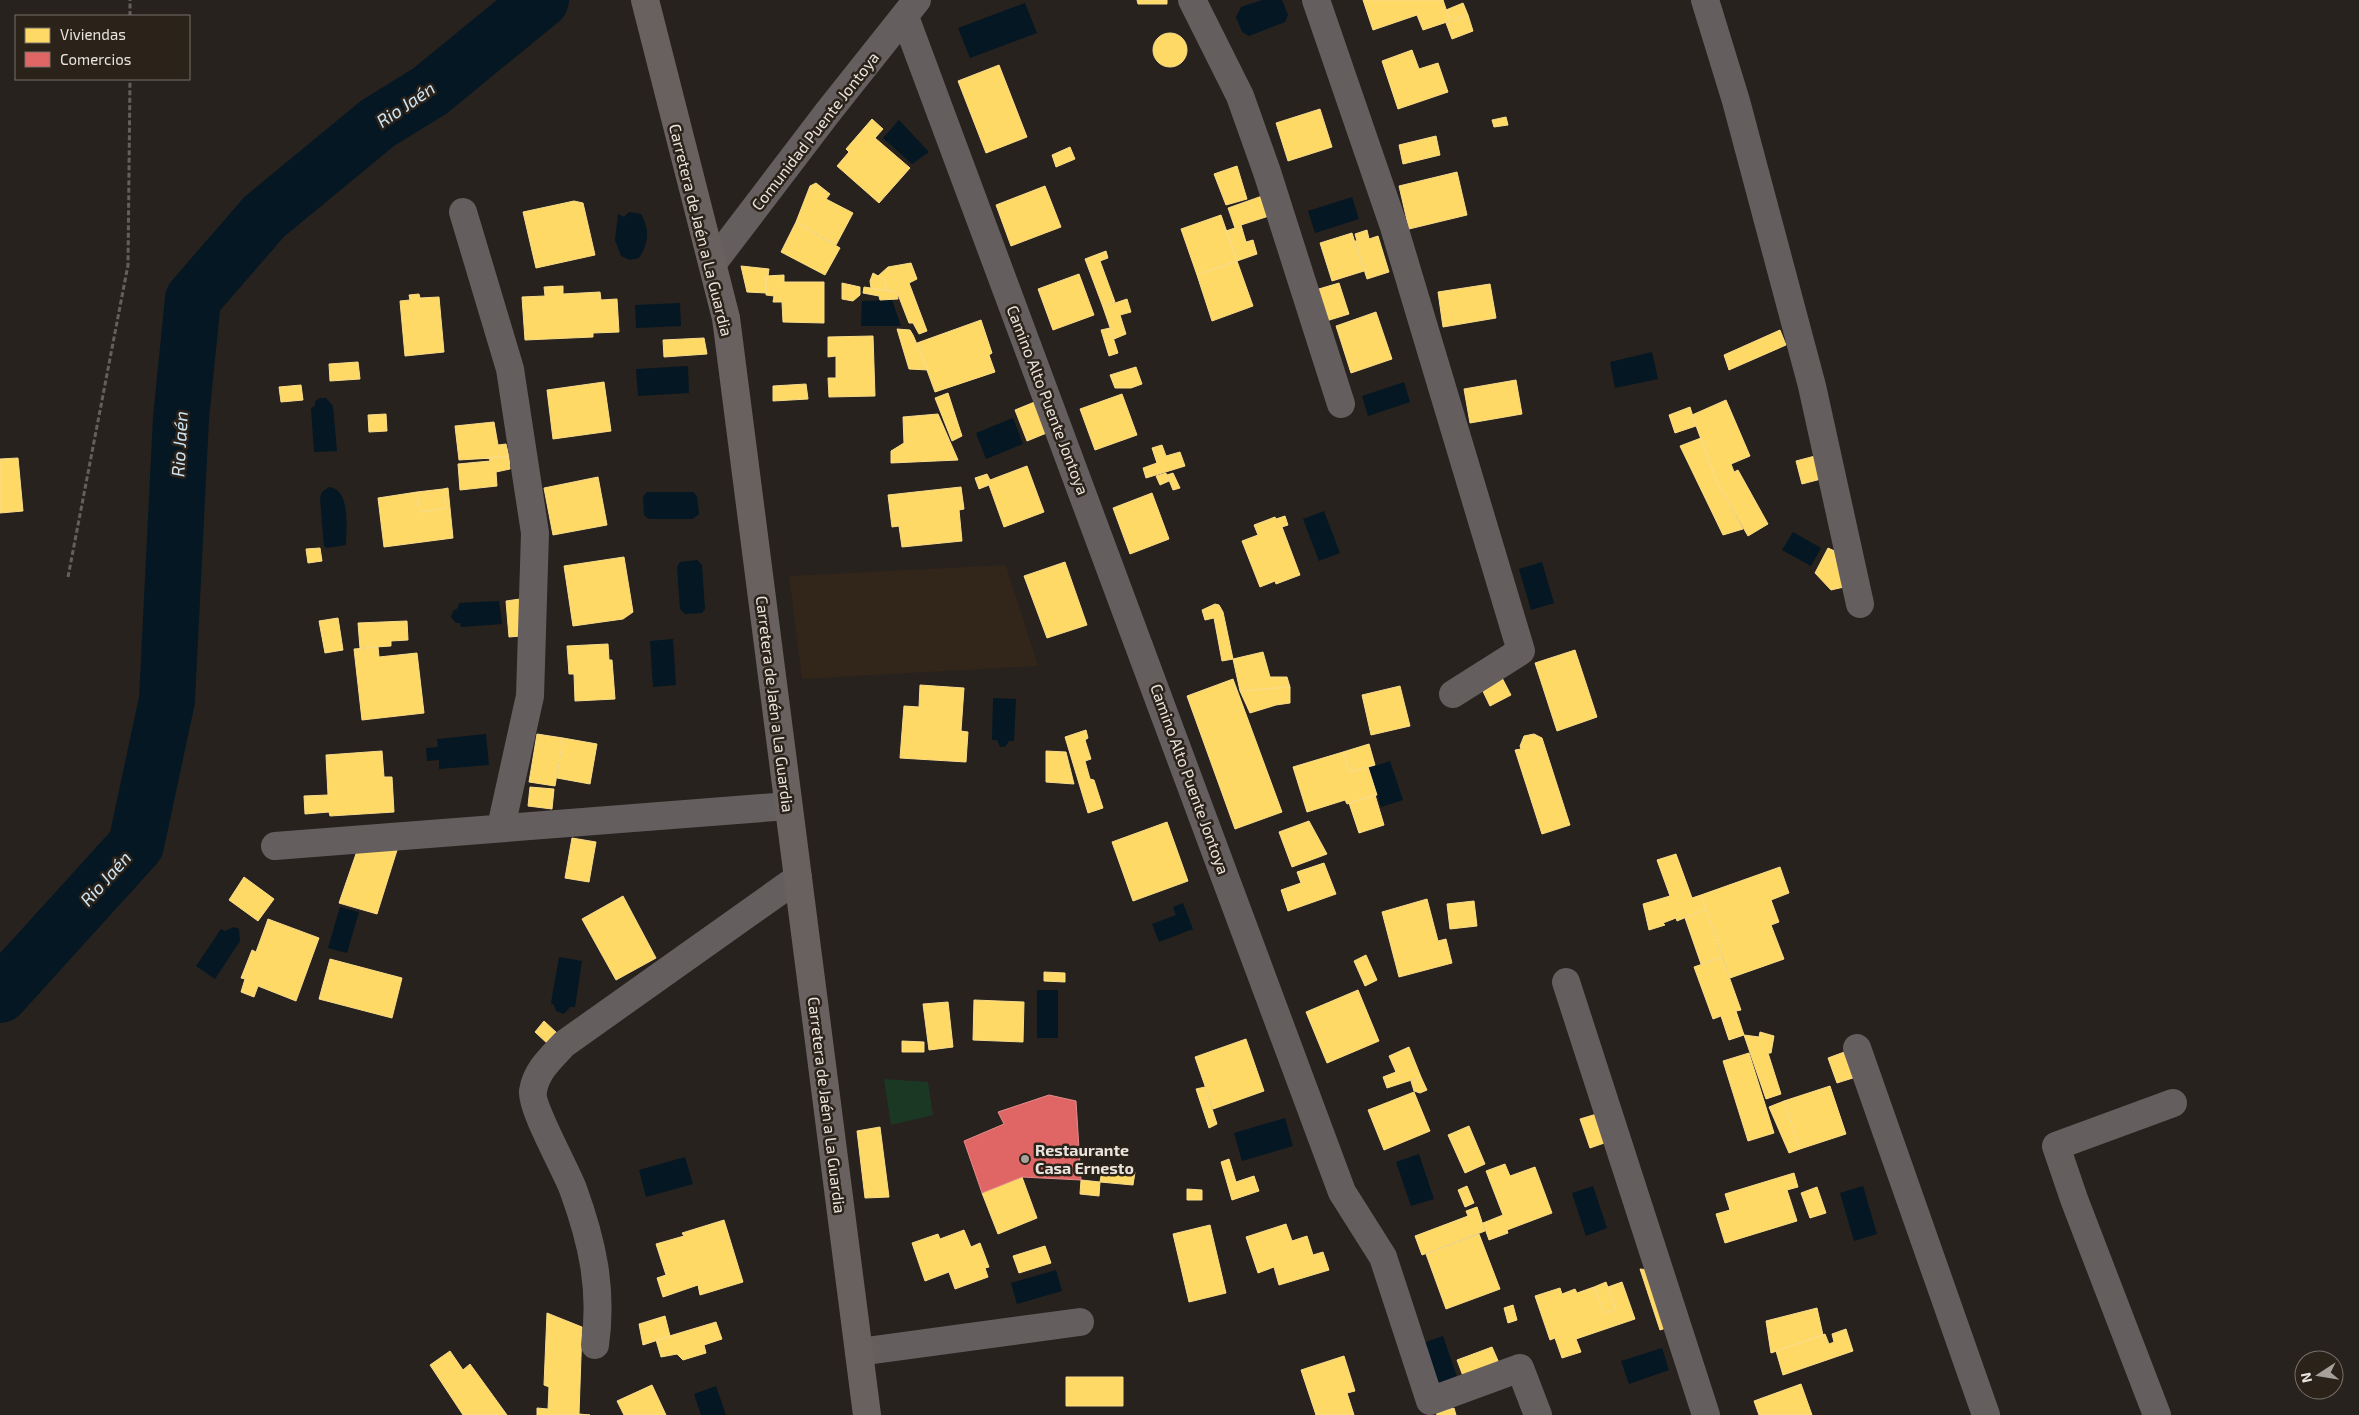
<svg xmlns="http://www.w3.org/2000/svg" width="2359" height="1415" viewBox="0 0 2359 1415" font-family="'Exo 2',sans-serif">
  <rect width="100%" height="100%" fill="#27221e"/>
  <path fill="#32251a" d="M1006 565 1038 666 802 679 789 576Z"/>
  <path fill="#1b3825" d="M884 1079 928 1082 933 1115 891 1125Z"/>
  <path fill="#041723" d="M1262 0H1282L1288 15 1285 22 1249 36 1242 32 1236 17 1241 7Z
    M1025 3 1037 33 970 58 958 28Z
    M899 120 929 152 912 164 883 138Z
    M1352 197 1359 219 1315 233 1308 211Z
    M629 212 641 214C650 230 649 243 639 258L630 260 621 256 615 240 618 214 624 217Z
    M892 300 901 326H861L862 301Z
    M680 303 681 326 636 328 635 305Z
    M1652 352 1658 379 1615 388 1610 362Z
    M688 366 689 393 638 396 636 369Z
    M1404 382 1410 402 1368 416 1362 396Z
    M320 398H326L333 406 337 451 314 452 311 408 315 406V401Z
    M1013 418 1023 444 986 459 976 433Z
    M329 487C351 489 346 528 346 545L326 548 324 546 320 498 322 492Z
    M647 492H693L697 496 699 514 693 519H649L644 515 643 497Z
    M1324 511 1340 553 1319 561 1303 519Z
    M1793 532 1821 548 1811 566 1782 550Z
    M697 560 702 565 705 609 702 613 685 614 680 609 677 567 680 562Z
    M1542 562 1554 603 1531 610 1519 569Z
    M499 601 502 624 461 627 460 623H456L451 617 453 611 458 608 459 603Z
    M673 639 676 685 653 687 650 641Z
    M993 698 1016 699 1014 741H1009L1005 747H1000L997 740H992Z
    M486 734 489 765 439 769V760L427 761 426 748 438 747 437 739Z
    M1390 761 1403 800 1381 807 1369 768Z
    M1183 903 1193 929 1159 942 1152 924 1176 915 1173 907Z
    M340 907 359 912 347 953 328 948Z
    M234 927 239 929 240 941 215 979 196 966 221 929 225 931Z
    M559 957 582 961 575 1007H570L564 1014 556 1011 554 1005 551 1003Z
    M1037 990H1058V1038H1037Z
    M1285 1118 1293 1146 1242 1161 1234 1133Z
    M1419 1154 1434 1199 1411 1206 1396 1162Z
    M685 1157 693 1184 646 1197 639 1170Z
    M1593 1186 1607 1228 1586 1236 1572 1193Z
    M1863 1186 1877 1234 1854 1241 1840 1193Z
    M1056 1270 1062 1291 1017 1304 1011 1283Z
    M1443 1336 1457 1377 1437 1383 1423 1343Z
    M1662 1348 1669 1370 1629 1384 1621 1361Z
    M716 1386 726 1415H701L694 1394Z"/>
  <path fill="#ffd966" stroke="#f9dc8a" d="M1137 0H1167V4H1138Z
    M1363 0H1443L1450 21 1423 30 1417 15 1373 30Z
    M1463 3 1468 15 1450 21 1446 10Z
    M1468 15 1473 31 1452 39 1446 23Z
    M1153 50a17 17 0 1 1 34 0a17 17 0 1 1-34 0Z
    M1412 50 1419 69 1438 63 1448 92 1398 109 1382 61Z
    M999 65 1027 137 986 153 958 81Z
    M1320 109 1332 147 1288 161 1276 123Z
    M1506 117 1508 125 1494 127 1492 120Z
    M872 119 883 129 875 138 910 168 879 203 837 166 849 152 846 149Z
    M1436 136 1440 155 1403 164 1399 145Z
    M1070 147 1075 159 1056 167 1052 155Z
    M1237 166 1247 199 1226 205 1214 174Z
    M1457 172 1467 215 1409 229 1399 186Z
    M816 183 830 194 826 199 853 213 836 245 796 222 810 186Z
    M1045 186 1061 227 1011 246 996 205Z
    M1265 195 1272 215 1241 225 1246 242 1253 240 1257 254 1237 261 1226 231 1235 228 1228 208Z
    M574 201 583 203 595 255 536 268 523 212Z
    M1221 215 1237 261 1197 275 1181 229Z
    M796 222 840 248 825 275 781 252Z
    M1367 230 1369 239 1378 236 1389 272 1367 279 1355 241H1357L1355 234Z
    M1352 233 1364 271 1332 281 1320 243Z
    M1106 251 1108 258 1100 261 1115 302 1103 307 1085 259Z
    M1237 261 1253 306 1212 321 1197 275Z
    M911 263 917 279 909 283 927 331 919 334 913 323H909L897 292 887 291 885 280 878 276 888 267Z
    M741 266 769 269 768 276H766V293L747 292Z
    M873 273 885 280 887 291 871 288 870 281Z
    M1079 274 1094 315 1053 330 1038 289Z
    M784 275V282H824V323L783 322 782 302H773L774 296 766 295V276Z
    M842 283 860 287V295L853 301 842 299Z
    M1339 283 1349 314 1323 322 1312 291Z
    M1490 284 1496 318 1443 327 1438 292Z
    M563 286V294L600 292 601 300 617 299 619 332 593 333V337L525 340 522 297 545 296 544 287Z
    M864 287 897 292 898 299 880 300 879 296 863 293Z
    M419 294 420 298 439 297 444 352 405 356 400 301 410 300 409 295Z
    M1127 299 1131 312 1120 315 1126 334 1114 339 1103 307Z
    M1376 312 1392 359 1351 373 1336 326Z
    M981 320 992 353 989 355 995 372 935 392 917 343Z
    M1110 328 1118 353 1109 356 1101 330Z
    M897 329 910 330 913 335 928 370 909 369Z
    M1780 330 1786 345 1729 370 1724 355Z
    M873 336 875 396 829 397 828 378H836V356L828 357V337Z
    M704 338 707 354 664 357 663 340Z
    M358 362 360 379 330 381 329 364Z
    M1136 367 1142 384 1131 388H1115L1110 375Z
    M1516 380 1522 414 1470 423 1464 389Z
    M604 382 611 431 553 439 547 390Z
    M806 384 808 399 773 401V386Z
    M301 385 303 400 281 402 279 387Z
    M948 393 962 436 952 441 935 398Z
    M1122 394 1137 435 1095 450 1080 409Z
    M1726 400 1750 456 1731 464 1734 472 1738 470 1768 524 1748 536 1717 482 1692 415Z
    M1037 401 1049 432 1027 441 1015 410Z
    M1690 407 1696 426 1675 433 1669 415Z
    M386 414 387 431 369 432 368 415Z
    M938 414 958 460 891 463V451L904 443 903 417Z
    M494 422 498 445 506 444 509 457 459 460 455 426Z
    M1701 438 1717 482 1743 529 1723 535 1680 446Z
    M1162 445 1166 456 1180 452 1185 466 1146 478 1143 468 1157 463 1152 448Z
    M1815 456 1821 479 1802 484 1796 461Z
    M489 457H509L510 469 496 472 497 486 460 490 458 464 490 461Z
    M18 458 23 511 0 513V459Z
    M1027 466 1044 512 1004 527 989 485 979 489 975 478 987 474 990 480Z
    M1166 473 1169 481 1160 485 1156 476Z
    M1173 473 1180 488 1173 490 1167 475Z
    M598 477 607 525 553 535 544 488Z
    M961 487 964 509 959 510 962 541 902 547 899 526 892 527 888 495Z
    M448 488 453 538 384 547 378 498 417 492 420 512 446 508 443 489Z
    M443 489 446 508 420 512 417 492Z
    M1152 493 1169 539 1130 554 1113 508Z
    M1285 516 1288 525 1282 527 1300 575 1276 584 1275 581 1260 587 1242 541 1258 535 1254 525 1275 517 1276 519Z
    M320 548 322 561 308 563 306 549Z
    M1828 548 1839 553 1844 587 1831 590 1815 573Z
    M624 557 633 612 623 619 573 626 564 566Z
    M1065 562 1087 625 1047 638 1024 576Z
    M520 599 521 636 509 637 506 601Z
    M1215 604 1219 605 1223 612 1233 659 1222 661 1214 618 1205 620 1202 610Z
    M338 618 343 650 325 653 319 621Z
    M407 621 408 640 391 641V646L360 648 358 623Z
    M608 644 609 660H612L615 699 575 701 574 674H569L567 646Z
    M378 647 379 657 417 653 424 713 362 720 354 649Z
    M1575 650 1597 717 1557 731 1535 663Z
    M1263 652 1270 677H1287L1290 687 1240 691 1233 659Z
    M1500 674 1511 695 1490 706 1480 685Z
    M1233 679 1282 812 1235 829 1187 696Z
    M920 685 964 688 961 731 968 732 966 762 900 758 904 706 919 707Z
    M1400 686 1410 726 1371 735 1362 695Z
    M1290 687V703L1276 705 1250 713 1240 691Z
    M1086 730 1088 738 1085 740 1091 759 1085 761 1090 779 1094 780 1103 808 1088 813 1065 737Z
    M537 734 563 738 555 786 529 782Z
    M1534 734 1542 738 1570 825 1542 834 1515 750 1521 749 1520 746 1524 736Z
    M563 738 597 744 590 784 557 778Z
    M1369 744 1375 765 1350 772 1343 752Z
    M382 751 384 777H392L394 812 330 816 329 812 305 814 304 796 328 795 326 755Z
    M1046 751 1066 752 1074 784 1046 782Z
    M1343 752 1350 772 1368 767 1377 795 1347 804 1345 800 1307 812 1293 767Z
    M530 787 554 789 552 809 528 806Z
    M1375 795 1384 825 1359 833 1349 803Z
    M1309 821 1327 854 1292 867 1279 832Z
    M1167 822 1188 881 1133 901 1112 842Z
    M572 838 596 842 589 882 565 878Z
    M398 847 377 914 339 903 357 851Z
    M1676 854 1692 898 1701 895 1706 909 1677 921 1676 918 1663 923 1665 925 1649 930 1643 904 1670 896 1657 860Z
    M1324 863 1336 894 1288 911 1281 890 1301 883 1297 872Z
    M1780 867 1789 893 1771 900 1779 922 1771 925 1784 959 1730 978 1701 895Z
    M244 877 274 899 258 921 229 900Z
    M623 896 656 958 616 980 582 919Z
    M1427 899 1438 941 1446 939 1452 963 1399 977 1382 912Z
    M1474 901 1477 926 1450 929 1447 904Z
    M1706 909 1722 957 1701 964 1685 918Z
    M268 919 319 938 296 1001 258 986 254 997 241 992 245 979 241 978 252 950 256 952Z
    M1366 955 1377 980 1365 986 1354 961Z
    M1722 957 1741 1010 1736 1011 1744 1035 1729 1040 1721 1016 1713 1019 1694 967Z
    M330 959 402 978 392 1018 319 999Z
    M1044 972 1065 973V982L1044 981Z
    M1358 990 1379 1041 1327 1063 1306 1012Z
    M974 1000 1024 1002 1023 1042 973 1040Z
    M948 1002 953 1047 929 1050 923 1004Z
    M544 1021 558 1034 549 1045 535 1032Z
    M1760 1032 1774 1036 1771 1053H1768L1781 1094 1766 1099 1744 1035 1759 1037Z
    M1246 1039 1264 1091 1213 1109 1195 1057Z
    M902 1041 924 1042V1052H902Z
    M1409 1047 1421 1077 1387 1088 1383 1077 1396 1072 1389 1056Z
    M1847 1051 1856 1077 1837 1083 1828 1058Z
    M1749 1053 1774 1133 1748 1141 1723 1061Z
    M1421 1077 1427 1090 1420 1093 1414 1091 1411 1081Z
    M1830 1086 1846 1134 1800 1149 1784 1101Z
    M1205 1087 1217 1124 1209 1128 1196 1089Z
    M1414 1092 1430 1131 1384 1150 1368 1110Z
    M1784 1101 1800 1149 1789 1153 1769 1107Z
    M1600 1113 1610 1141 1590 1148 1580 1119Z
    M1469 1126 1485 1164 1465 1173 1448 1135Z
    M880 1127 889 1197 865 1198 857 1131Z
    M1229 1159 1236 1182 1254 1176 1259 1191 1232 1200 1221 1162Z
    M1505 1164 1510 1176 1535 1167 1552 1213 1507 1230 1508 1233 1489 1240 1483 1223 1503 1215 1486 1171Z
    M1102 1169 1135 1172 1133 1185 1100 1182Z
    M1794 1173 1798 1187 1787 1190 1797 1221 1725 1243 1716 1214 1730 1210 1725 1194Z
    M1022 1177 1037 1218 998 1234 982 1193Z
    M1081 1180 1100 1182 1099 1196 1080 1194Z
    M1467 1186 1474 1203 1465 1207 1458 1190Z
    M1817 1187 1826 1213 1810 1218 1801 1193Z
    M1187 1189 1202 1190V1200H1187Z
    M1477 1207 1485 1231 1422 1255 1415 1236 1468 1216 1466 1211Z
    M724 1220 743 1282 700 1295 698 1285 663 1297 657 1278 666 1275 656 1244 684 1236 682 1233Z
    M1286 1224 1292 1241 1307 1236 1313 1255 1323 1252 1329 1270 1279 1285 1274 1267 1258 1273 1246 1237Z
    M1210 1225 1226 1293 1189 1302 1173 1234Z
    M964 1230 971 1247 980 1243 989 1267 985 1268 988 1277 955 1289 949 1272 925 1281 912 1243 938 1234 940 1239Z
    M1479 1234 1500 1289 1446 1309 1426 1254Z
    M1045 1246 1051 1263 1019 1273 1013 1256Z
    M1640 1269 1650 1270 1669 1327 1660 1330Z
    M1606 1282 1616 1309 1604 1313 1594 1287Z
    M1622 1282 1635 1319 1576 1339 1581 1352 1562 1358 1555 1338 1550 1340 1535 1296 1560 1288 1562 1294 1575 1289 1577 1293 1594 1287 1604 1313 1616 1309 1608 1287Z
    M1513 1305 1517 1320 1508 1323 1504 1308Z
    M1817 1308 1823 1335 1771 1353 1766 1321Z
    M547 1313 582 1327 579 1414 590 1415H537V1408L548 1409 549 1387 544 1385Z
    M665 1316 670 1336 643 1345 639 1324Z
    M716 1322 722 1339 704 1345 706 1353 683 1360 677 1354 661 1357 656 1340Z
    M1846 1329 1853 1351 1783 1375 1776 1351 1825 1334 1829 1344 1834 1342 1832 1334Z
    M1492 1347 1499 1363 1463 1376 1457 1360Z
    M450 1351 463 1370 470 1364 507 1415H463L430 1365Z
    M1344 1356 1355 1391 1347 1393 1354 1415H1316L1301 1370Z
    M1066 1377H1123V1406H1066Z
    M1801 1384 1812 1415H1759L1754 1401Z
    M652 1385 666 1415H624L617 1401Z
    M1454 1408 1456 1415H1437L1436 1412Z"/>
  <path fill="#e06666" stroke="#e38c8a" d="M1049 1095 1076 1101 1081 1180 1022 1177 982 1193 964 1141 1004 1124 998 1112Z"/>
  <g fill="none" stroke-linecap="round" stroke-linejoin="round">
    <path stroke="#041723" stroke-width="56" d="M0 995 136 845 167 700 181 418 193 299 264 217 378 123 430 91 541 0"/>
    <path stroke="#645f5e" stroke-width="3" stroke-dasharray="5 2.5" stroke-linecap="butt" d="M130 16V0
      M68 577 128 265 130 79"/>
    <path stroke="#655e5f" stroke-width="28" d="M1192 0 1240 96 1267 172 1341 404
      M1316 0 1394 227 1521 651 1453 694
      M1705 0 1736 101 1812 386 1860 604
      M905 17 1342 1192 1383 1257 1430 1401 1520 1368 1538 1415
      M463 212 510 369 535 533 530 696 501 827
      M713 263 828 112 917 0
      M275 846 788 806
      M1566 982 1706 1415
      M1857 1048 1986 1415
      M595 1345C603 1289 592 1241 573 1189 566 1170 530 1106 533 1091 536 1071 551 1058 564 1044L798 878
      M859 1352 1080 1322
      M2157 1415 2074 1199 2056 1146 2173 1103"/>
    <path stroke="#686160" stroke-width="28" d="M645 0 726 318 867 1415"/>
  </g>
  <circle fill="#a6a09b" stroke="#2b221a" stroke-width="2" cx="1025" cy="1159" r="5"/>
  <g text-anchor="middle" stroke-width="5" stroke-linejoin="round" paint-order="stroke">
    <g font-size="16" fill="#eae4de" stroke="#2b221a">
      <text transform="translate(815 131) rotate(-52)" y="6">Comunidad Puente Jontoya</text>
      <text transform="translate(701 230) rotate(76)" y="6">Carretera de Jaén a La Guardia</text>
      <text transform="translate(1048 400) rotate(69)" y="6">Camino Alto Puente Jontoya</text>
      <text transform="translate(775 704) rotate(83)" y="6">Carretera de Jaén a La Guardia</text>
      <text transform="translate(1190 779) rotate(70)" y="6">Camino Alto Puente Jontoya</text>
      <text transform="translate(827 1105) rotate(83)" y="6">Carretera de Jaén a La Guardia</text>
    </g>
    <g font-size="16" font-weight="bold" fill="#eae4de" stroke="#2b221a" text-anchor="start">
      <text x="1035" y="1156">Restaurante<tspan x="1035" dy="18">Casa Ernesto</tspan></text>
    </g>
    <g font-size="18" font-style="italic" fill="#cce6f6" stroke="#2b221a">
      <text transform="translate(406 105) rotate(-34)" y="6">Rio Jaén</text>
      <text transform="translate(180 444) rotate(-87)" y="6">Rio Jaén</text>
      <text transform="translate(106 879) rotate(-48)" y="6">Rio Jaén</text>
    </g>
  </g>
  <rect x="15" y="15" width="175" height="65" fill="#2b221a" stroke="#777068"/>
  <rect x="25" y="28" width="25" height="15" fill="#ffd966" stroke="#777068"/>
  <text x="60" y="40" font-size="15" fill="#eae4de">Viviendas</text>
  <rect x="25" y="52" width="25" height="15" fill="#e06666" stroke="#777068"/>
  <text x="60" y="65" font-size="15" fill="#eae4de">Comercios</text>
  <g transform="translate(2319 1375) rotate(258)"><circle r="24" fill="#2b221a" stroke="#777068"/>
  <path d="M0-4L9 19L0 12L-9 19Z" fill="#a6a09b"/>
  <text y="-8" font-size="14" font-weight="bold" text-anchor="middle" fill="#eae4de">N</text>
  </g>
</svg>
